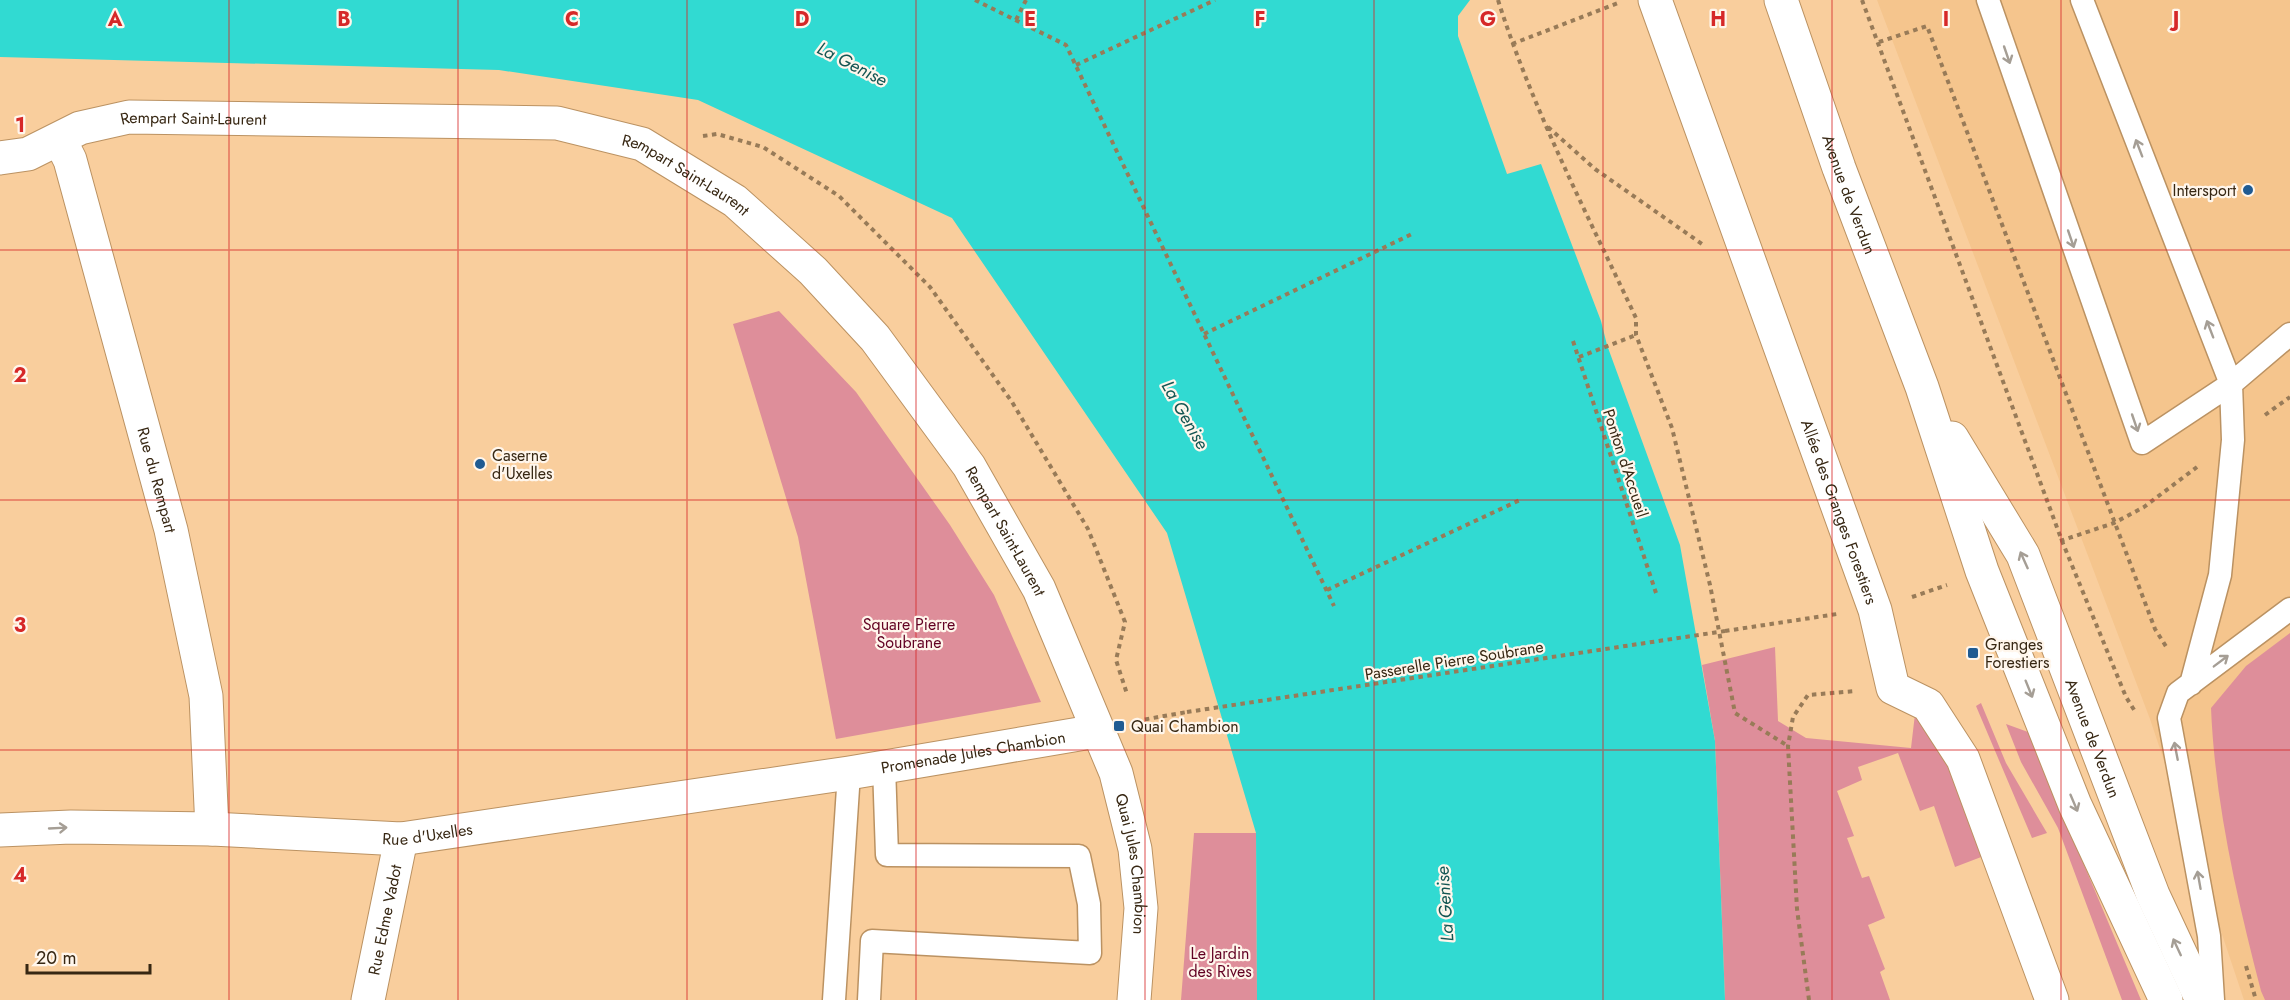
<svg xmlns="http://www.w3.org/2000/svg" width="2290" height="1000" viewBox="0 0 2290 1000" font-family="Jost,sans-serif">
  <rect width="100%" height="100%" fill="#f9ce9d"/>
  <path fill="#f5c58d" d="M1877 0H2290V1000H2244L2150 719Z"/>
  <path fill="#de8e9a" d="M779 311 856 392 950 525 994 595 1041 702 836 739 798 537 733 324Z
    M2290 633V1000H2265L2261 991C2237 898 2215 804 2211 708L2246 666Z
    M1775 647 1778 721 1806 738 1911 748 1915 714 1936 723 1989 854 1955 867 1934 806 1920 811 1898 753 1858 767 1862 780 1837 791 1854 836 1847 838 1862 878 1869 876 1885 918 1868 925 1885 969 1880 972 1890 1000H1725L1715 741 1702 665Z
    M1981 703 2006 763 2047 833 2032 838 1976 706Z
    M2006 724 2028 732 2141 1000H2122L2058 828 2021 762Z
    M1194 833H1256L1257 1000H1181Z"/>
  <path fill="#31dad2" d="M0 0H1470L1458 16V36L1507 174 1541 164 1601 321 1607 345 1680 545 1715 741 1725 1000H1257L1256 833 1167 533 952 218 698 100 499 70 0 57Z"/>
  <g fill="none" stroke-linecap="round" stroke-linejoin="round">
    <defs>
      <path id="lane" d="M1988 0 2142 443 2231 384 2082 0
        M2191 684 2220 575 2233 440 2231 384 2290 334
        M834 1000 849 773
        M869 1000 872 941 1090 953 1089 904 1079 856 887 855 884 766
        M2213 1000 2209 936 2169 718 2178 693 2290 609"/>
      <g id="street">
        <path id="s1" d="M1655 0 1875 610 1893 688 1928 705 1963 759 2052 1000"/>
        <path id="s2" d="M60 140 70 160 171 530 206 696 212 829"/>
        <path id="s3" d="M0 158 28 154 80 128 129 117 557 123 642 144 735 201 813 271 875 338 969 466 1039 589 1116 773 1135 849 1141 908 1134 1000"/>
        <path id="s4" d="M0 830 71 827 212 829 401 839 849 773 1097 731"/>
        <path id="s5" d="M368 1000 401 839"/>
      </g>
      <g id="primary">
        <path id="s6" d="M1781 0 1839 168 1922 387 1982 571 2075 805 2166 1000"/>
        <path id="s7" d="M1952 438 2023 555 2153 895 2202 1000"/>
      </g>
    </defs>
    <use href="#lane" stroke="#bb9262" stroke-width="25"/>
    <use href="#street" stroke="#bb9262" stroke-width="35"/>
    <use href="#primary" stroke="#bb9262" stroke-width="35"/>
    <path stroke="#987b58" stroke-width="4" stroke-dasharray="4.5 4.5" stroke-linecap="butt" d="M975 0 1066 45 1334 606
      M1498 0C1533 110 1587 214 1636 318V335L1672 428 1710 585 1735 713 1788 746
      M1862 0 2062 541 2126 697 2136 713
      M1016 20 1026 0
      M1879 42 1927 26 2155 629 2167 648
      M1512 44 1618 3
      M1076 65 1215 0
      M1548 127 1595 169 1702 244
      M703 136 717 134 763 147 839 196 930 287 1012 402 1088 529 1125 622 1116 660 1127 694
      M1204 334 1412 234
      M1573 341 1656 593
      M1579 357 1636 335
      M2265 415 2290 397
      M2060 541 2114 523 2144 507 2197 467
      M1327 590 1520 500
      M1912 597 1947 585
      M1725 631 1837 614
      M1136 721 1187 712
      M2246 966 2256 1000
      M1809 1000 1797 909 1788 746 1793 717 1808 695 1856 691"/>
    <use href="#lane" stroke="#fff" stroke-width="22"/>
    <use href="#street" stroke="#fff" stroke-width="33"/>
    <use href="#primary" stroke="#fff" stroke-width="33"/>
    <path stroke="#987b58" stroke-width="4" stroke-dasharray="4.5 4.5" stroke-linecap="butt" d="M1187 712 1725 631"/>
  </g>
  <defs><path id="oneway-shaft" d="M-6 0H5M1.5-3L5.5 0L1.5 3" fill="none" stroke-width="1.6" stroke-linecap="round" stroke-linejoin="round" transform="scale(1.5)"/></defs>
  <g stroke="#a59e95">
    <use href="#oneway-shaft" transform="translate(2007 55) rotate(71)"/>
    <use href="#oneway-shaft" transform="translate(2139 148) rotate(-111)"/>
    <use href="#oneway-shaft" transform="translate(2071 239) rotate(71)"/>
    <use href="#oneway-shaft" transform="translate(2210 329) rotate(-111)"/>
    <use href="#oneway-shaft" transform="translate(2135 423) rotate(71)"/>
    <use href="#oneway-shaft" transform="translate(2024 560) rotate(-114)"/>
    <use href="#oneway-shaft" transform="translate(2221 661) rotate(-37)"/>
    <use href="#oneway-shaft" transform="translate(2029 689) rotate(68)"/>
    <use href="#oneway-shaft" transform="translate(2176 751) rotate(-101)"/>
    <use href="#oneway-shaft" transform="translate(2074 803) rotate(67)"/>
    <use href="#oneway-shaft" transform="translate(58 828) rotate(-3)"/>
    <use href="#oneway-shaft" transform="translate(2199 880) rotate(-100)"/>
    <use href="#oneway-shaft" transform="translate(2177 947) rotate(-115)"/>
  </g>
  <path fill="none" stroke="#d62828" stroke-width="1.5" stroke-opacity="0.55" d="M229 0V1000M458 0V1000M687 0V1000M916 0V1000M1145 0V1000M1374 0V1000M1603 0V1000M1832 0V1000M2061 0V1000M0 250H2290M0 500H2290M0 750H2290"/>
  <g fill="#205b92" stroke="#fff6ec" stroke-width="2">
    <circle cx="2248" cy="190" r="6"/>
    <circle cx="480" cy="464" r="6"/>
    <rect x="1967" y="647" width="12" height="12" rx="3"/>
    <rect x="1113" y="720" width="12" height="12" rx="3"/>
  </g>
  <g text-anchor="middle" stroke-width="4.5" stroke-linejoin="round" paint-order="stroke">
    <g font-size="16" fill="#372713" stroke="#fff6ec">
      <text dy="6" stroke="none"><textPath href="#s3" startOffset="201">Rempart Saint-Laurent</textPath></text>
      <text dy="6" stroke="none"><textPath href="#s3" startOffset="705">Rempart Saint-Laurent</textPath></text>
      <text dy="6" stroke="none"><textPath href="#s6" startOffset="206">Avenue de Verdun</textPath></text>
      <text transform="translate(1626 463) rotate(72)" y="6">Ponton d'Accueil</text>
      <text dy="6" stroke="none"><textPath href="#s2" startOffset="354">Rue du Rempart</textPath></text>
      <text dy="6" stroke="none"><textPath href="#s1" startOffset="544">Allée des Granges Forestiers</textPath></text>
      <text dy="6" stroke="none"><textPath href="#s3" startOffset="1191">Rempart Saint-Laurent</textPath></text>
      <text transform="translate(1454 660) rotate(-9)" y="6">Passerelle Pierre Soubrane</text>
      <text dy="6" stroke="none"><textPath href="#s7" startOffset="333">Avenue de Verdun</textPath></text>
      <text dy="6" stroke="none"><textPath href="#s4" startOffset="980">Promenade Jules Chambion</textPath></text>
      <text dy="6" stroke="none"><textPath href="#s4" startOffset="428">Rue d'Uxelles</textPath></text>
      <text dy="6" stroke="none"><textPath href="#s3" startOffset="1550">Quai Jules Chambion</textPath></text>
      <text dy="6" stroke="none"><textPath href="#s5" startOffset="82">Rue Edme Vadot</textPath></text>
    </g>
    <g font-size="16" fill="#372713" stroke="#fff6ec" text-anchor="start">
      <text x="2236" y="196" text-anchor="end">Intersport</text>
      <text x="492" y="461">Caserne<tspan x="492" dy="18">d'Uxelles</tspan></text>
      <text x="1985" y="650">Granges<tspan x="1985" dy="18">Forestiers</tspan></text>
      <text x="1131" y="732">Quai Chambion</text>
    </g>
    <g font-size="16" fill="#620022" stroke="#fff6ec">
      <text x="909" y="630">Square Pierre<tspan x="909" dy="18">Soubrane</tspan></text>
      <text x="1220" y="959">Le Jardin<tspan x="1220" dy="18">des Rives</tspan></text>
    </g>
    <g font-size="18" font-style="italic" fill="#145653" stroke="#fff6ec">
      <text transform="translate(852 64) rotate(27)" y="6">La Genise</text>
      <text transform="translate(1185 415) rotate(60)" y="6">La Genise</text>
      <text transform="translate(1445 904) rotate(-94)" y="6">La Genise</text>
    </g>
  </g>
  <g font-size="20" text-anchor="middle" font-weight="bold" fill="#d62828" stroke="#fff6ec" stroke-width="4.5" stroke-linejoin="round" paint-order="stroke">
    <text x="115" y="26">A</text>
    <text x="344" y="26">B</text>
    <text x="572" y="26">C</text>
    <text x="802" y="26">D</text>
    <text x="1030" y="26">E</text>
    <text x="1260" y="26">F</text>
    <text x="1488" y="26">G</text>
    <text x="1718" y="26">H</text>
    <text x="1946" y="26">I</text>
    <text x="2176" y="26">J</text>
    <text x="20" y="132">1</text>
    <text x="20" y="382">2</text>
    <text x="20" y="632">3</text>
    <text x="20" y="882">4</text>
  </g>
  <path d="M27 964v9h123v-9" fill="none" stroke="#372713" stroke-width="3"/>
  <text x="36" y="964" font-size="18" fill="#372713" stroke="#fff6ec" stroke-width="4.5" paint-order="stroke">20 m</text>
</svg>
